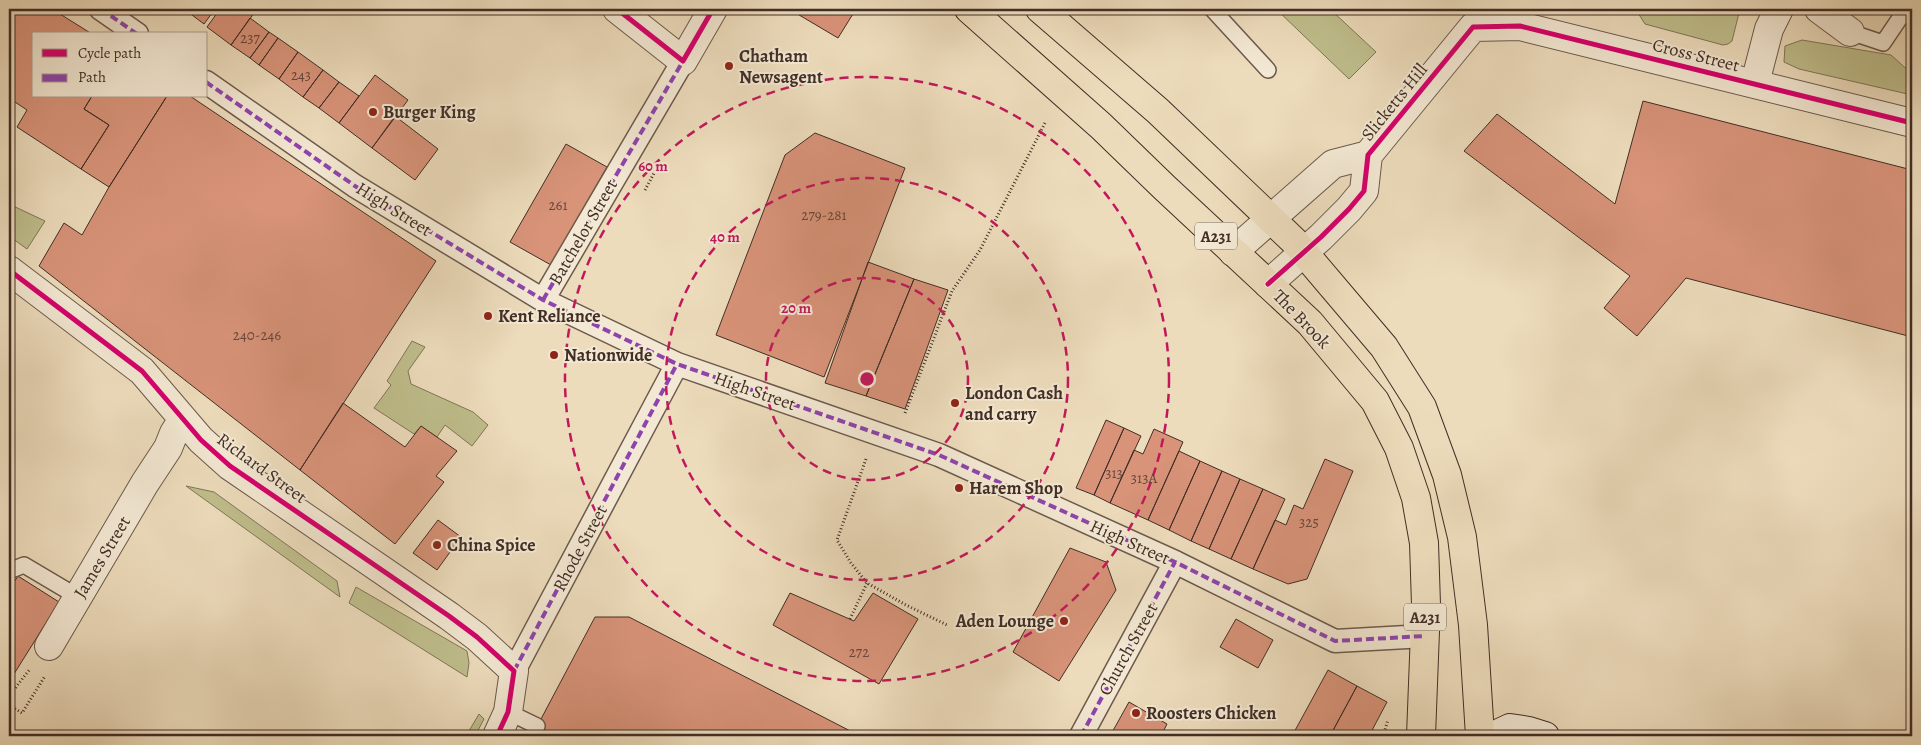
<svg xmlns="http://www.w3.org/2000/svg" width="1921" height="745" viewBox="0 0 1921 745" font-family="Alegreya,serif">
  <rect width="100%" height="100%" fill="#eddcbc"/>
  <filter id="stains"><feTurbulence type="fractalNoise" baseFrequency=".004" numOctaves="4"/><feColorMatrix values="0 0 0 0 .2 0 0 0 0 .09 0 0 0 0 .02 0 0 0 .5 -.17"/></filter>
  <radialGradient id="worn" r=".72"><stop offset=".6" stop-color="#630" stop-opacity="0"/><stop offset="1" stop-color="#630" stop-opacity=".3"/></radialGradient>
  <path fill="#bfbe8c" stroke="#807659" d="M1276 9H1330L1376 52 1349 79Z
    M1632 9H1740L1732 41 1728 44 1723 45 1645 24 1638 13 1631 11Z
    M1802 40 1891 55 1912 74V95L1799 69 1784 62 1785 46Z
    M9 204 45 221 27 249 9 236Z
    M412 341 425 347 408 371 411 384 473 412 488 425 472 446 445 425 437 437 421 426 414 434 374 408 391 385 387 381Z
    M186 486 214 492 337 581 340 597Z
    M356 587 467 651 469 663 467 677 349 603Z
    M479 714 484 719 475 736H466Z"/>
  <path fill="#d89379" stroke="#412e26" d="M12 9H52L92 34H34V96H92L84 109 109 125 81 169 17 127 27 110 9 98V14Z
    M190 9H215L204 24 188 12Z
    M220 9H257L231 45 207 27Z
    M789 9H856L838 38Z
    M250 18 269 32 250 58 231 45Z
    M269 32 278 38 259 65 250 58Z
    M278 38 298 52 279 79 259 65Z
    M298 52 323 70 303 97 279 79Z
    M323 70 339 82 319 108 303 97Z
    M375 75 408 100 372 148 339 123Z
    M339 82 359 96 339 123 319 108Z
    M92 96H167L109 187 81 169 109 125 84 109Z
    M167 96H190L436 261 300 470 39 266 64 223 82 235 109 187Z
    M1643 101 1912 170V337L1686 278 1637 336 1604 308 1630 276 1464 151 1497 114 1615 204Z
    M395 116 438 149 415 180 372 148Z
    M815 133 905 168 824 377 716 335 785 155Z
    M566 144 607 167 551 265 510 242Z
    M868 262 914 279 866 396 825 383Z
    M914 279 948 290 905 409 866 396Z
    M343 403 405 447 421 426 457 451 436 476 444 482 395 544 300 470Z
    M1106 420 1124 428 1094 495 1076 488Z
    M1124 428 1141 436 1110 503 1094 495Z
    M1154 429 1183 442 1148 520 1110 503 1134 450 1143 454Z
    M1179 451 1200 461 1169 530 1148 520Z
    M1325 459 1353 471 1307 579 1288 584 1253 569 1275 520 1286 525 1294 505 1303 509Z
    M1200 461 1222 471 1191 541 1169 530Z
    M1222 471 1240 479 1209 549 1191 541Z
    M1240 479 1263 489 1231 559 1209 549Z
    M1263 489 1285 499 1253 569 1231 559Z
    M438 520 461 537 437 570 413 553Z
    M1070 548 1106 562 1116 590 1059 681 1013 652Z
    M18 576 59 602 9 682V590Z
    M790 593 854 621 873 593 918 619 879 684 773 625Z
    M595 617H629L860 736H532Z
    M1236 619 1273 640 1258 668 1220 647Z
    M1328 670 1357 686 1330 736H1292Z
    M1357 686 1387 702 1369 736H1330Z
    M1129 702 1167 724 1161 736H1110Z"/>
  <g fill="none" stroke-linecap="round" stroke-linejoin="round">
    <defs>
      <path id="service" d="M1212 9 1268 70
        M1850 32 1883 43 1906 9
        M9 571 24 565 78 597
        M508 712 537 726"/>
      <path id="pedestrian" d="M101 9 137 34
        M206 82 355 186 543 300 677 364 939 455 1175 562 1335 641 1425 636
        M543 300 683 61
        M514 671 677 364
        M1081 736 1175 562"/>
      <path id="minor" d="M617 9 683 61 713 9
        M1819 9 1850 32
        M1473 27 1520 26 1912 123
        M1755 83 1769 29 1779 9
        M1233 252 1333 164 1368 155
        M9 270 142 371 201 440 230 466 449 616 477 637 514 671 508 712 497 736
        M1268 284 1321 237 1349 209 1364 191 1368 155 1473 27
        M49 646 145 483 168 448 174 433 183 419"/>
      <path id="secondary" d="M1493 736 1510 728 1529 731 1545 736"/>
      <path id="primary" d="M969 9 1101 126 1164 187 1310 323 1375 401 1399 448 1416 498 1424 543 1426 605 1421 736
        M1040 9 1158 111 1294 241 1384 347 1422 407 1447 475 1462 537 1473 625 1480 736"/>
    </defs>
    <use href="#service" stroke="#6c5a4c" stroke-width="18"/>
    <use href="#pedestrian" stroke="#6c5a4c" stroke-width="25"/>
    <use href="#minor" stroke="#6c5a4c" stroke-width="30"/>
    <use href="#secondary" stroke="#412e26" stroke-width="30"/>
    <use href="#primary" stroke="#412e26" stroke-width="30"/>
    <path stroke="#412e26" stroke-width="3" stroke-dasharray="1 2.5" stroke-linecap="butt" d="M645 190 659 164
      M905 413 952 291 980 250 1045 123
      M866 459 837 540 851 563 867 583 906 605 947 625
      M850 619 867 583
      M9 696 30 669
      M9 705 22 713 45 676
      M1383 736 1388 720"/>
    <use href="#service" stroke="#f3e8d3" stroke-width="15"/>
    <use href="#pedestrian" stroke="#f3e8d3" stroke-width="22"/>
    <use href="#minor" stroke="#f3e8d3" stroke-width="28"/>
    <use href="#secondary" stroke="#f3e8d3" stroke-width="28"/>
    <use href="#primary" stroke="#eddcbc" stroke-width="28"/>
    <path stroke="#8e44ad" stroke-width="4" stroke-dasharray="8 4" stroke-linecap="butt" d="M101 9 137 34
      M206 82 355 186 543 300 677 364 939 455 1175 562 1335 641 1425 636
      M543 300 683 61
      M514 671 677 364
      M1081 736 1175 562"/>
    <defs>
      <path id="cycleway" d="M617 9 683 61 713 9
        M9 270 142 371 201 440 230 466 449 616 477 637 514 671 508 712 497 736
        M1268 284 1321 237 1349 209 1364 191 1368 155 1473 27 1520 26 1912 123"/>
    </defs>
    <use href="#cycleway" stroke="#f3e8d3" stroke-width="8"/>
    <use href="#cycleway" stroke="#d6006c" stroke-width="5"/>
  </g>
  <g fill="none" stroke="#c2185b" stroke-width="2.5" stroke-dasharray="9 6">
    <circle cx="867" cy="379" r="101"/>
    <circle cx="867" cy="379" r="201"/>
    <circle cx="867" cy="379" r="302"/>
  </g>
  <g fill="#8f2418" stroke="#f3e8d3" stroke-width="2">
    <circle cx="729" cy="66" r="5"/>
    <circle cx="373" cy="112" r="5"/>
    <circle cx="488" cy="316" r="5"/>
    <circle cx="554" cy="355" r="5"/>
    <circle cx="955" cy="403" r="5"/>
    <circle cx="959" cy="488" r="5"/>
    <circle cx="437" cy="545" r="5"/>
    <circle cx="1064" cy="621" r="5"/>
    <circle cx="1136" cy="713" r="5"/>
  </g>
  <g text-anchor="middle" stroke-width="4" stroke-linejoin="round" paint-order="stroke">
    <g font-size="15" fill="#67473b">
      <text x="250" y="43">237</text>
      <text x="301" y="80">243</text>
      <text x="558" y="210">261</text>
      <text x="824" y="220">279-281</text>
      <text x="257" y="340">240-246</text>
      <text x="1114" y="478">313</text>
      <text x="1144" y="483">313A</text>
      <text x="1309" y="527">325</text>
      <text x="859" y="657">272</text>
    </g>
    <g fill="#f3e8d3" stroke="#76665a" stroke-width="1">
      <rect x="1195" y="222.5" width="42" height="27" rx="4"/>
      <rect x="1404" y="603.5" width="42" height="27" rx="4"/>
    </g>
    <g font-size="16" font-weight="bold" fill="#412e26">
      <text x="1216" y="242">A231</text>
      <text x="1425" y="623">A231</text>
    </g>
    <g font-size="18" fill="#412e26" stroke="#f3e8d3">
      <text transform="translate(1696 55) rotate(14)" y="6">Cross Street</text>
      <text transform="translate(1394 102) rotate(-51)" y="6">Slicketts Hill</text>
      <text transform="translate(394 209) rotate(32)" y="6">High Street</text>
      <text transform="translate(583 232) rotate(-60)" y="6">Batchelor Street</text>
      <text transform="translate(1302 319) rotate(46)" y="6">The Brook</text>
      <text transform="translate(755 391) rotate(19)" y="6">High Street</text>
      <text transform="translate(262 468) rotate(36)" y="6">Richard Street</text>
      <text transform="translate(1130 542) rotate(24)" y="6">High Street</text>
      <text transform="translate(580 548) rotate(-62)" y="6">Rhode Street</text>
      <text transform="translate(102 557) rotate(-59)" y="6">James Street</text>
      <text transform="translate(1128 649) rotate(-61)" y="6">Church Street</text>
    </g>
    <g font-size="18" font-weight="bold" fill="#412e26" stroke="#f3e8d3" text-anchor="start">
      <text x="739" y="62">Chatham<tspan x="739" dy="21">Newsagent</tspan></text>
      <text x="383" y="118">Burger King</text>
      <text x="498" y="322">Kent Reliance</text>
      <text x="564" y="361">Nationwide</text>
      <text x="965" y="399">London Cash<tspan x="965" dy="21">and carry</tspan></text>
      <text x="969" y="494">Harem Shop</text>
      <text x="447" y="551">China Spice</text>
      <text x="1054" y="627" text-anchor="end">Aden Lounge</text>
      <text x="1146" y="719">Roosters Chicken</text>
    </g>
  </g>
  <circle cx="867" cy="379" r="8" fill="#c2185b" stroke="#f3e8d3" stroke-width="2.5"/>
  <g font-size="15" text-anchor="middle" font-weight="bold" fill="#c2185b" stroke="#f3e8d3" stroke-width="4" stroke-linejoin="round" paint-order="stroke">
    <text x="653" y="171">60 m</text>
    <text x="725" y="242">40 m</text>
    <text x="796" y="313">20 m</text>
  </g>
  <rect width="1921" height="745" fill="none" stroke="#eddcbc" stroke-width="30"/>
  <rect x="10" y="10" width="1901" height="725" fill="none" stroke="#412e26" stroke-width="2.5"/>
  <rect x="15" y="15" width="1891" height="715" fill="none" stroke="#412e26"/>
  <rect x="32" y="32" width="175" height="65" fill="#f3e8d3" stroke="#ac9e8e"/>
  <rect x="42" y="49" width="25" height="8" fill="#d6006c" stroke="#ac9e8e"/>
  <text x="78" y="58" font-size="15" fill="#412e26">Cycle path</text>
  <rect x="42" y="74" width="25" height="8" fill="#8e44ad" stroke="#ac9e8e"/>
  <text x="78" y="82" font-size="15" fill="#412e26">Path</text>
  <rect width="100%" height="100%" filter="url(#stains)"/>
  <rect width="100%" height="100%" fill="url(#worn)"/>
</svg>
